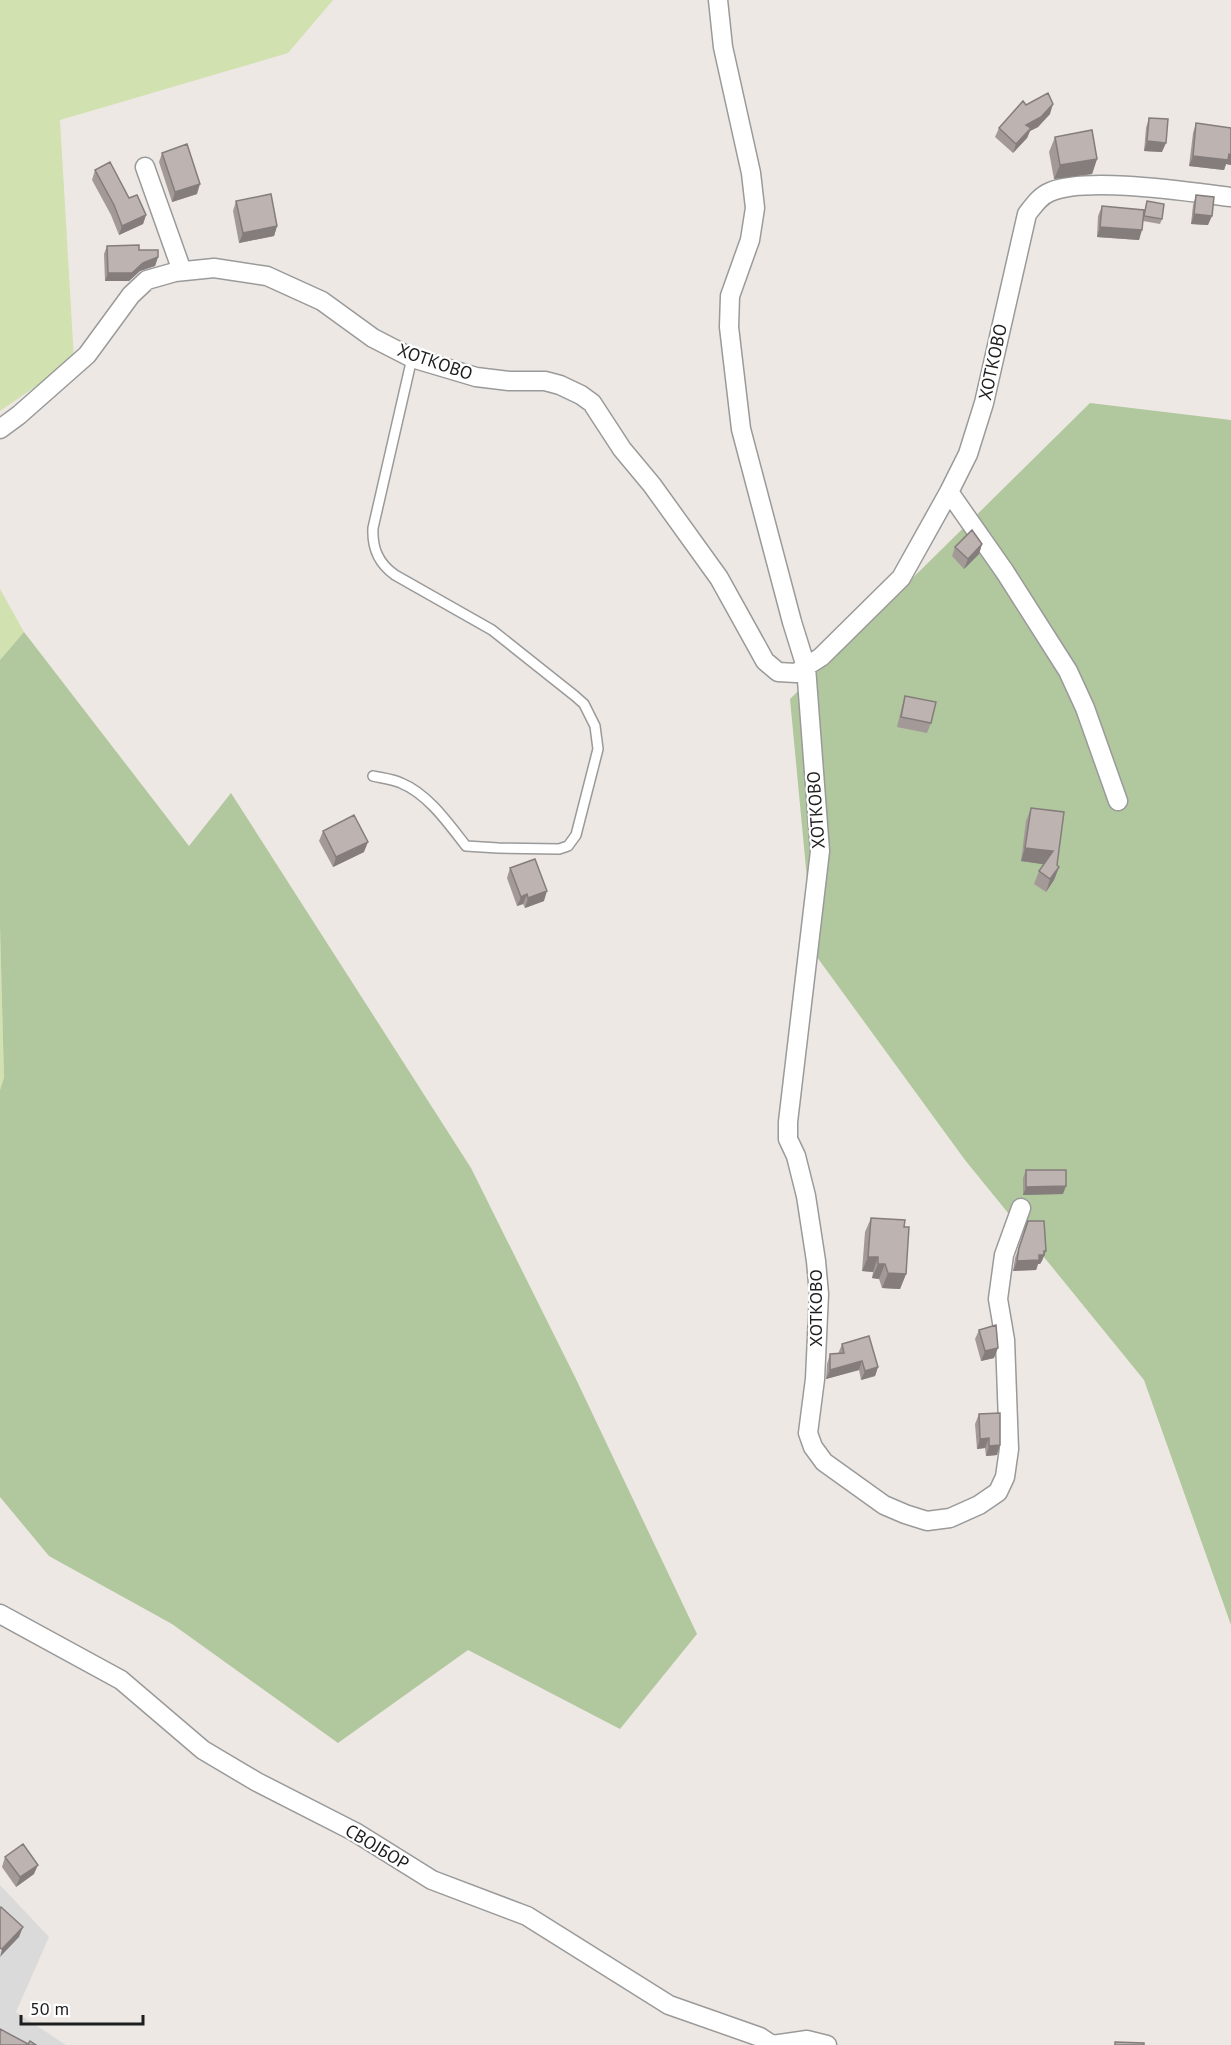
<svg xmlns="http://www.w3.org/2000/svg" width="1231" height="2045" viewBox="0 0 1231 2045" font-family="'PT Sans',sans-serif">
  <rect width="100%" height="100%" fill="#ede8e4"/>
  <path fill="#dbdada" d="M0 1885 49 1937 16 2012 66 2045H0Z"/>
  <path fill="#d1e1af" d="M0 0H333L288 53 60 120 74 360 0 411Z
    M0 589 24 632 0 660Z
    M0 927 4 1079 0 1090Z"/>
  <path fill="#b1c79d" d="M1090 403 1231 420V1625L1144 1380 965 1160 814 953 790 699Z
    M24 632 189 846 231 793 471 1168 575 1377 697 1634 620 1729 468 1650 338 1743 172 1624 49 1556 0 1497V1090L4 1078 0 927V660Z"/>
  <g fill="none" stroke-linecap="round" stroke-linejoin="round">
    <defs>
      <path id="service" d="M373 776C382 778 392 779 401 783 428 794 448 823 466 846L498 848 559 849 568 846 576 835 598 749 595 726 584 704 575 696 492 630 395 575C378 563 372 548 373 528L412 358"/>
      <path id="minor" d="M718 0 723 47 751 173 755 208 750 240 730 296 729 327 741 429 792 622 806 667 820 851 788 1122V1139L796 1156 806 1196 816 1261 819 1294 815 1379 808 1433 813 1447 824 1462 884 1505 905 1514 927 1521 950 1518 979 1505 998 1492 1005 1477 1009 1449 1005 1340 998 1299 1004 1255 1021 1208
        M145 167 182 271
        M0 429 19 415 87 355 131 295 147 280 175 272 214 268 267 276 322 301 373 338 412 358 476 377 509 381H545L560 385 581 395 592 403 622 449 652 485 719 578 765 661 778 672 796 673 821 657 901 578 949 492 968 454 984 403 1027 214C1034 205 1040 196 1050 192 1087 176 1189 192 1231 197
        M949 492 1005 572 1068 671 1085 708 1118 801
        M0 1614 121 1680 203 1750 257 1782 355 1832 432 1880 527 1916 669 2005 760 2037 772 2045
        M772 2045 807 2040 827 2045"/>
    </defs>
    <use href="#service" stroke="#9a9a9a" stroke-width="12"/>
    <use href="#minor" stroke="#9a9a9a" stroke-width="21"/>
    <use href="#service" stroke="#fff" stroke-width="9"/>
    <use href="#minor" stroke="#fff" stroke-width="18"/>
  </g>
  <path fill="#a39a98" d="M1026 105 1050 114 1038 127 1030 131 1027 138 1013 153 995 137 999 128Z
    M1149 118 1162 152 1144 151 1146 128Z
    M1196 123 1231 128V165L1226 164 1224 170 1189 166 1193 133Z
    M1055 137 1097 159 1092 174 1054 179 1049 152Z
    M162 153 197 194 172 202 159 162Z
    M95 170 146 215 143 224 119 235 111 215 92 180Z
    M1196 195 1208 225 1191 224 1193 205Z
    M236 201 277 226 274 236 239 243 233 211Z
    M1147 201 1162 219 1160 224 1143 221 1139 240 1097 237 1098 216 1102 206 1144 213Z
    M107 246 139 250 158 257 155 266 140 271 129 281H105L104 254Z
    M982 544 979 554 964 569 952 556 955 547Z
    M905 696 931 723 927 733 897 727 902 706Z
    M1031 808 1057 865 1059 867 1054 880 1046 892 1034 884 1039 871 1044 864 1021 861 1026 821Z
    M323 831 364 852 333 867 319 841Z
    M510 868 544 901 525 908 523 904 517 906 507 878Z
    M1026 1170 1063 1194 1023 1195V1178Z
    M871 1218 904 1227 906 1274 900 1289 882 1288 879 1279 872 1278 873 1272 862 1271 865 1232Z
    M1028 1221 1046 1251 1040 1264H1038L1036 1270 1013 1271 1015 1258Z
    M979 1330 994 1358 981 1361 975 1339Z
    M842 1344 878 1367 875 1376 861 1380 859 1370 826 1379 827 1364 830 1354H838Z
    M979 1414 997 1455 986 1456 985 1448 977 1449 975 1424Z
    M5 1857 34 1874 16 1887 2 1867Z"/>
  <path fill="#847d7c" d="M1053 104 1050 114 1038 127 1030 131 1027 138 1013 153 1016 144 1026 125Z
    M1147 141 1166 143 1162 152 1144 151Z
    M1229 154 1231 155V165L1226 164 1224 170 1189 166 1193 156Z
    M1097 159 1092 174 1054 179 1060 165Z
    M200 184 197 194 172 202 175 192Z
    M1194 214 1212 216 1208 225 1191 224Z
    M146 215 143 224 119 235 122 226Z
    M277 226 274 236 239 243 243 233Z
    M1100 227 1142 230 1139 240 1097 237Z
    M158 257 155 266 140 271 129 281H105L108 273Z
    M982 544 979 554 964 569 968 559Z
    M368 842 364 852 333 867 336 857Z
    M1025 848 1053 851 1048 865 1021 861Z
    M1059 867 1054 880 1046 892 1050 879Z
    M547 891 544 901 525 908 528 898Z
    M527 894 523 904 517 906 521 897Z
    M1066 1186 1063 1194 1023 1195 1026 1187Z
    M1044 1251H1046L1042 1261 1040 1264H1038L1036 1270 1013 1271 1017 1261 1039 1255Z
    M868 1257H878L873 1272 862 1271Z
    M878 1264H885L879 1279 872 1278Z
    M888 1273 906 1274 900 1289 882 1288Z
    M998 1348 994 1358 981 1361 985 1351Z
    M862 1361 859 1370 826 1379 830 1370Z
    M878 1367 875 1376 861 1380 865 1371Z
    M989 1438 985 1448 977 1449 980 1439Z
    M1000 1445 997 1455 986 1456 989 1446Z
    M38 1865 34 1874 16 1887 20 1877Z
    M23 1927 19 1937 0 1957 2 1949Z"/>
  <path fill="#bdb3b1" stroke="#847d7c" stroke-width="1.5" d="M1048 93 1053 104 1041 117 1026 125 1031 128 1016 144 999 128 1023 101 1026 105Z
    M1149 118 1168 119 1166 143 1147 141Z
    M1196 123 1231 128V155L1229 154 1228 160 1193 156Z
    M1092 130 1097 159 1060 165 1055 137Z
    M187 144 200 184 175 192 162 153Z
    M110 162 129 198 137 195 146 215 122 226 114 205 95 170Z
    M271 194 277 226 243 233 236 201Z
    M1196 195 1214 197 1212 216 1194 214Z
    M1147 201 1164 204 1162 219 1144 216Z
    M1102 206 1144 210 1142 230 1100 227Z
    M139 245V250H158V257L143 263 132 273H108L107 246Z
    M972 530 982 544 968 559 955 547Z
    M905 696 936 702 931 723 901 717Z
    M1031 808 1064 812 1057 865 1059 867 1050 879 1039 871 1053 851 1025 848Z
    M354 815 368 842 336 857 323 831Z
    M535 859 547 891 528 898 527 894 521 897 510 868Z
    M1026 1170H1066V1186L1026 1187Z
    M871 1218 905 1220 904 1227H909L906 1274 888 1273 885 1264H878V1257H868Z
    M1028 1221H1044L1046 1251H1044V1255H1039V1260L1017 1261 1019 1248Z
    M996 1325 998 1348 985 1351 979 1330Z
    M869 1336 878 1367 865 1371 862 1361 830 1370V1354L844 1353 842 1344Z
    M1000 1413V1445L989 1446V1438L980 1439 979 1414Z
    M23 1844 38 1865 20 1877 5 1857Z
    M1 1907 23 1927 2 1949 0 1948V1908Z
    M0 2029 28 2044 30 2041 36 2045H0Z
    M1115 2042 1144 2043V2045H1115Z"/>
  <g text-anchor="middle" stroke-width="4.5" stroke-linejoin="round" paint-order="stroke">
    <g font-size="18" fill="#1d1d1d" stroke="#fff">
      <text transform="translate(435 362) rotate(19)" y="6">ХОТКОВО</text>
      <text transform="translate(993 362) rotate(-78)" y="6">ХОТКОВО</text>
      <text transform="translate(816 810) rotate(-94)" y="6">ХОТКОВО</text>
      <text transform="translate(816 1308) rotate(-90)" y="6">ХОТКОВО</text>
      <text transform="translate(377 1847) rotate(31)" y="6">СВОЈБОР</text>
    </g>
  </g>
  <path d="M21 2015v9h122v-9" fill="none" stroke="#1d1d1d" stroke-width="3"/>
  <text x="30" y="2015" font-size="18" fill="#1d1d1d" stroke="#ffffff" stroke-width="4.5" paint-order="stroke">50 m</text>
</svg>
